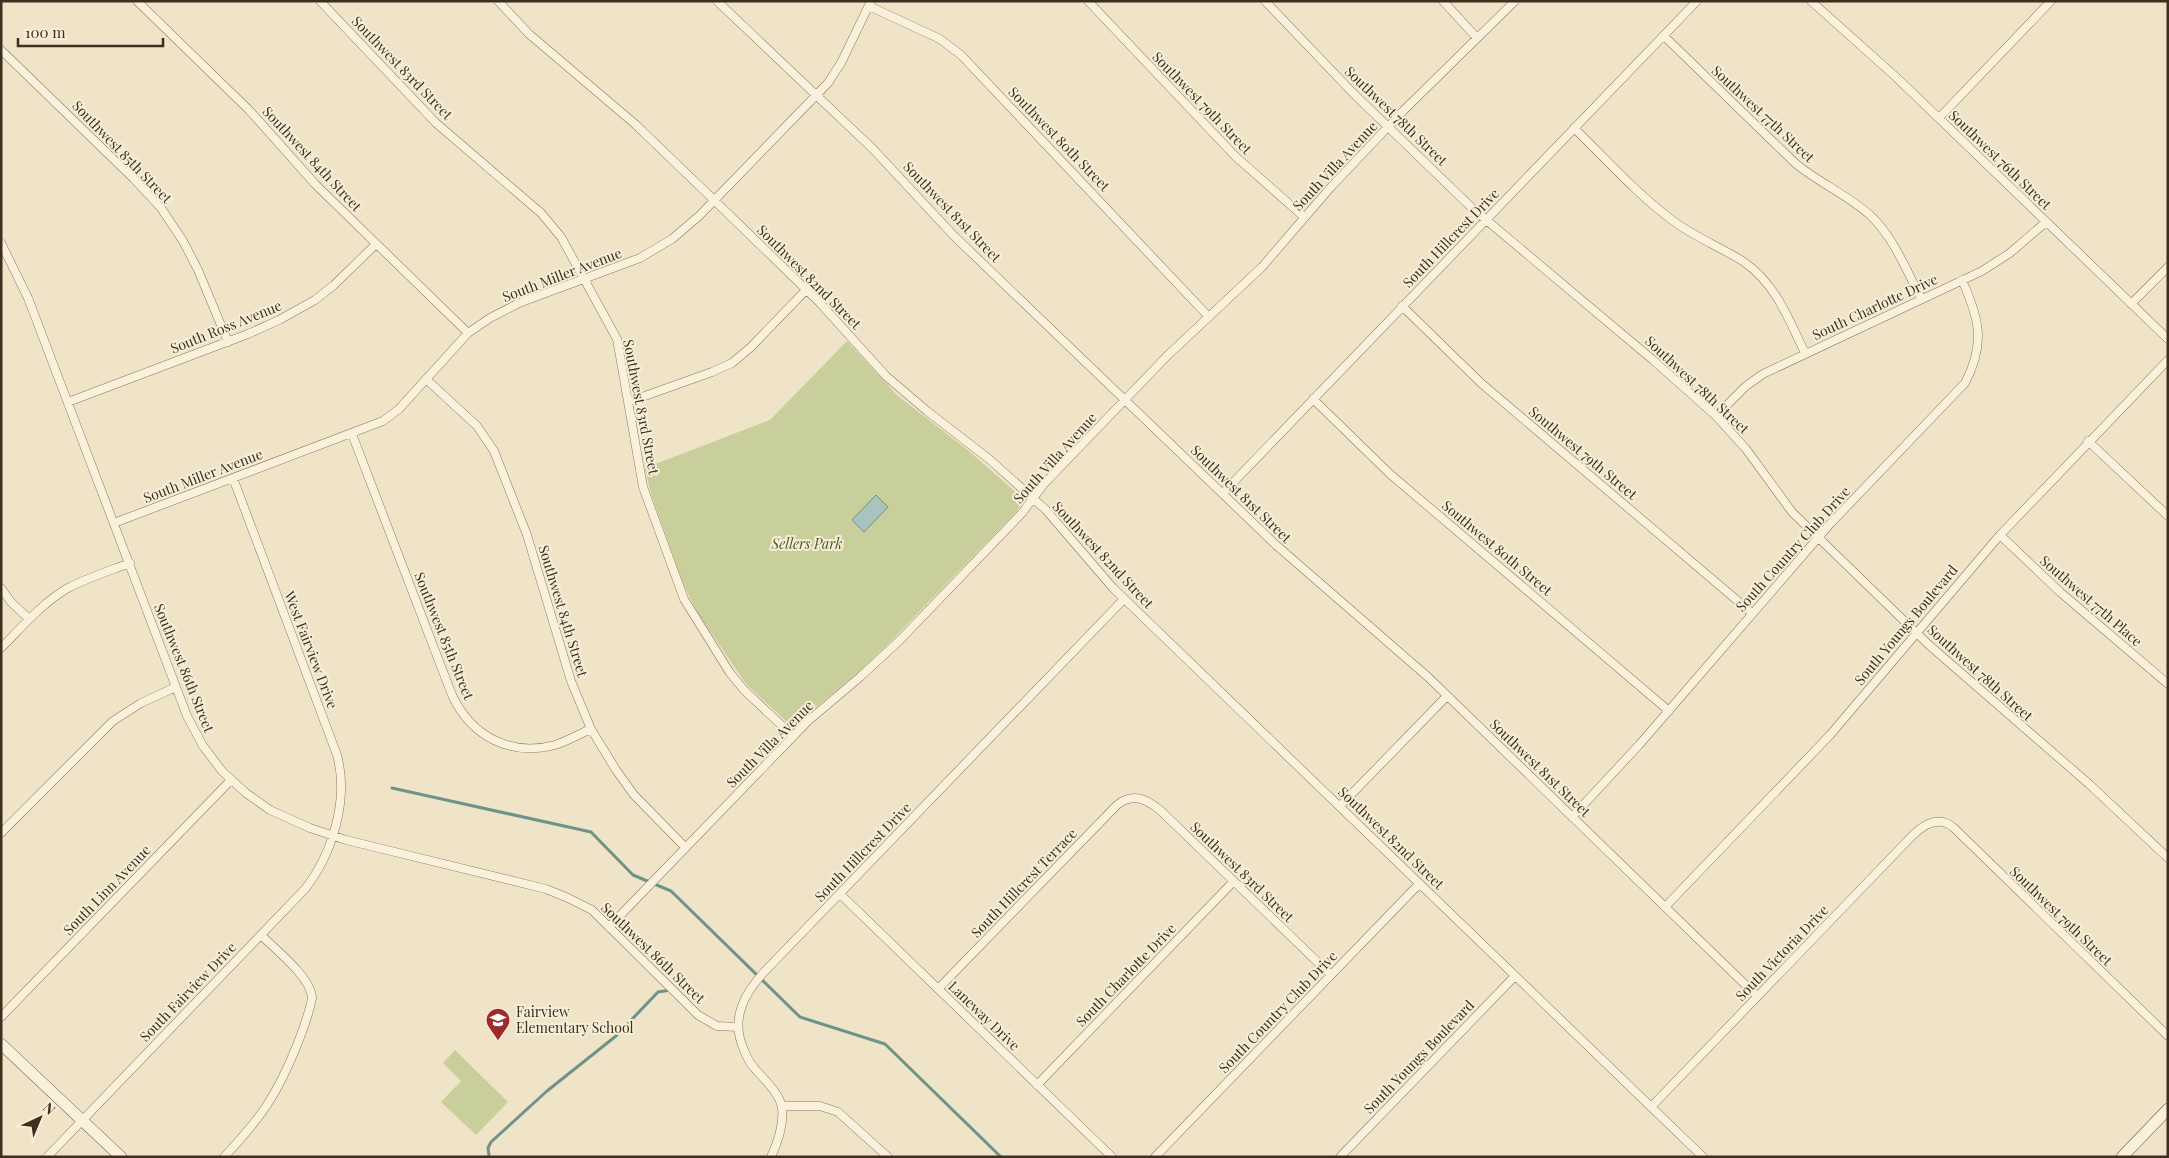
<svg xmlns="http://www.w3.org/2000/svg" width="2169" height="1158" viewBox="0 0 2169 1158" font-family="'Playfair Display',serif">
  <rect width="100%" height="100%" fill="#f0e4c8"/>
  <path fill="#c9cf9b" d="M847 341 897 395 970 452 1019 495 1021 502 1017 511 891 641 862 669 798 722 788 723 746 684 699 615 684 586 650 491 645 468 770 420Z
    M455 1050 508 1102 476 1135 441 1102 461 1081 443 1063Z"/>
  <path fill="#a9c4bc" stroke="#6f938a" d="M876 495 888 507 864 532 852 520Z"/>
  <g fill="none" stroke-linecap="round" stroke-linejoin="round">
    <path stroke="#6f938a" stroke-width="3" d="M392 788 591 832 633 875 671 891 800 1017 885 1044 1001 1157
      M489 1155 488 1148 491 1142 547 1091 616 1036 658 992 671 990"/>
    <defs>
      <path id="street" d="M137 1 249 110 316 185 468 333
        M320 1 436 123 541 213 561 237 617 339 643 487 684 599 730 673 744 690 793 736
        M498 1 529 34 635 124 714 200 820 303 886 376 927 411 989 459 1046 510 1113 588 1703 1157
        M717 1 873 149 954 236 1276 545 1428 677 1757 996
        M1088 1 1235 156 1304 217
        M1265 1 1353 93 1472 208 1653 360 1716 416 1746 449 1792 512 1929 645 2089 784 2168 858
        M1443 1 1477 38
        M1811 1 1896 77 2168 339
        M869 6 940 39 961 55 1209 317
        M1664 36 1795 163C1819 183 1848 195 1871 216 1894 238 1906 270 1921 298
        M1 50 134 179 161 208 183 241 198 270 228 342
        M1939 118 2051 1
        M1574 128C1606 159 1636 193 1672 220 1694 237 1721 247 1744 262 1776 284 1789 320 1805 353
        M1 243 28 298 187 716 203 746 222 771 246 793 270 810 310 828 346 840 546 889 568 898 592 910 698 1015 717 1026 737 1027
        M2131 304 2168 267
        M1402 306 1481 383 1752 613
        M426 379 477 426 494 451 527 535 571 681 591 729 616 770 634 795 685 847
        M1313 399 1390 474 1669 711
        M68 402 248 334 279 320 315 300 334 285 376 244
        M628 402 712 372 732 363 751 347 807 289
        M1716 416 1746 386 1763 374 1982 271 2010 253 2046 222
        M352 434 452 695C471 736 510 757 555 745 568 741 579 734 591 729
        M2088 441 2168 516
        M1223 493 1697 1
        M114 523 383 421 399 409 468 333 490 318 519 303 640 258 672 239 699 216 828 83 841 63 871 1
        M2000 535 2060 592 2168 684
        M1 588 11 602 29 619
        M1 648C22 627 42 603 68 588 87 578 109 571 130 563
        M1340 806 1447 696
        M1572 817 1639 745 1830 524 1965 383C1986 343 1979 318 1962 280
        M1 833 113 721 141 703 176 687
        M840 894 1112 1157
        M1665 907 1830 735 2000 535 2168 360
        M609 927 808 721 860 677 899 641 1022 513 1043 485 1167 356 1262 267 1330 188 1403 111 1515 1
        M938 989 1117 805C1133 792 1146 799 1160 810L1331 975
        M1 1017 231 780
        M1037 1085 1233 882
        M782 1106H820L838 1112 888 1157
        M1651 1107 1912 836C1924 824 1939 815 1954 828L2168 1036
        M47 1157 305 889C333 853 349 799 337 755L233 478
        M224 1157C261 1118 277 1095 297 1045 303 1030 309 1014 312 998 311 977 276 950 261 935
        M771 1157C778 1142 784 1125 782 1108 780 1094 765 1080 756 1070 750 1064 747 1058 744 1050 730 1019 744 993 766 970L1124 599
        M1155 1157 1419 884
        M1340 1157 1515 976"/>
      <path id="secondary" d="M1 1044 121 1157
        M2122 1157 2168 1109"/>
    </defs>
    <use href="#street" stroke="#8d765c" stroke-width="9"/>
    <use href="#secondary" stroke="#6f573f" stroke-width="12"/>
    <use href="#street" stroke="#faf1dc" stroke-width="8"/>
    <use href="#secondary" stroke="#faf1dc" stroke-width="11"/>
  </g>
  <defs>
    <symbol id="school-pin" viewBox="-11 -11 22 30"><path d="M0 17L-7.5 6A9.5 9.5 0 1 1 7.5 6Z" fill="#9e2a2b" stroke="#f7eed8"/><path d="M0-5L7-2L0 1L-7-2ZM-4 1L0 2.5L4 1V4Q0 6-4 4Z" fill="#fff"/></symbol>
  </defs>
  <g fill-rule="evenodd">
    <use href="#school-pin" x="484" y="1006" width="28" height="38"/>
  </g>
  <g text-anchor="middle" stroke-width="4" stroke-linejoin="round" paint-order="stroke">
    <g font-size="14" fill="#3d2e20" stroke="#f7eed8">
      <text transform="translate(402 68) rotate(46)" y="5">Southwest 83rd Street</text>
      <text transform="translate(1202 103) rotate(46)" y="5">Southwest 79th Street</text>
      <text transform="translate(1763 114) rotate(43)" y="5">Southwest 77th Street</text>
      <text transform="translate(1396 116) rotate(44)" y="5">Southwest 78th Street</text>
      <text transform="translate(1059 139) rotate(46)" y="5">Southwest 80th Street</text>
      <text transform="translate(122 152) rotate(46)" y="5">Southwest 85th Street</text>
      <text transform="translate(312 159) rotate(47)" y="5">Southwest 84th Street</text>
      <text transform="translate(2000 160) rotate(44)" y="5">Southwest 76th Street</text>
      <text transform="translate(1335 166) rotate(-47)" y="5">South Villa Avenue</text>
      <text transform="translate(952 212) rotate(46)" y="5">Southwest 81st Street</text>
      <text transform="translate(1451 238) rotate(-46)" y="5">South Hillcrest Drive</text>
      <text transform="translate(562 275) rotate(-21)" y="5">South Miller Avenue</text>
      <text transform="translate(809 277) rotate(45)" y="5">Southwest 82nd Street</text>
      <text transform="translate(1875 307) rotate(-25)" y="5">South Charlotte Drive</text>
      <text transform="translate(226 327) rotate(-22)" y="5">South Ross Avenue</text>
      <text transform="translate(1697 385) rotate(43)" y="5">Southwest 78th Street</text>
      <text transform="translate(641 407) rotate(79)" y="5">Southwest 83rd Street</text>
      <text transform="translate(1583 453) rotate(40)" y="5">Southwest 79th Street</text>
      <text transform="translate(1055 458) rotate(-48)" y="5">South Villa Avenue</text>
      <text transform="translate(203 476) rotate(-21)" y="5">South Miller Avenue</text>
      <text transform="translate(1241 494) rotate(44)" y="5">Southwest 81st Street</text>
      <text transform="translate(1497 548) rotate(40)" y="5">Southwest 80th Street</text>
      <text transform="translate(1793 549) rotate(-48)" y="5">South Country Club Drive</text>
      <text transform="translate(1103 555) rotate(47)" y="5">Southwest 82nd Street</text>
      <text transform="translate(2091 601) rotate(41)" y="5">Southwest 77th Place</text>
      <text transform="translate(563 611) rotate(73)" y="5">Southwest 84th Street</text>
      <text transform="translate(1906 625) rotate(-50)" y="5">South Youngs Boulevard</text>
      <text transform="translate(444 636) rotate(68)" y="5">Southwest 85th Street</text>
      <text transform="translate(311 650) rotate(69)" y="5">West Fairview Drive</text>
      <text transform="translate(184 668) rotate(68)" y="5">Southwest 86th Street</text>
      <text transform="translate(1980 673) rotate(42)" y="5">Southwest 78th Street</text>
      <text transform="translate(770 744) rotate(-45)" y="5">South Villa Avenue</text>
      <text transform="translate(1540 768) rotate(44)" y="5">Southwest 81st Street</text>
      <text transform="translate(1391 838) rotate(44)" y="5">Southwest 82nd Street</text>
      <text transform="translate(863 852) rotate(-46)" y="5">South Hillcrest Drive</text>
      <text transform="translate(1242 872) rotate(44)" y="5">Southwest 83rd Street</text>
      <text transform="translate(1024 883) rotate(-46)" y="5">South Hillcrest Terrace</text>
      <text transform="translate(107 890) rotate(-46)" y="5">South Linn Avenue</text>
      <text transform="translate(2061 916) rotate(44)" y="5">Southwest 79th Street</text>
      <text transform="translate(653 953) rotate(44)" y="5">Southwest 86th Street</text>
      <text transform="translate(1782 953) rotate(-46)" y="5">South Victoria Drive</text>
      <text transform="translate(1126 975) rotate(-46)" y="5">South Charlotte Drive</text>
      <text transform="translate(188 992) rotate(-46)" y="5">South Fairview Drive</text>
      <text transform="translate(1278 1012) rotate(-46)" y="5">South Country Club Drive</text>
      <text transform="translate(984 1016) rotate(44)" y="5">Laneway Drive</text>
      <text transform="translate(1419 1057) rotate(-46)" y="5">South Youngs Boulevard</text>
    </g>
    <g font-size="14" font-style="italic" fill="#4d5a26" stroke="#f7eed8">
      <text x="807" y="549">Sellers Park</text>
    </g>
    <g font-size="14" fill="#3d2e20" stroke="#f7eed8" text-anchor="start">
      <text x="516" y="1017">Fairview<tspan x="516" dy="16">Elementary School</tspan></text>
    </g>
  </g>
  <rect width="2169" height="1158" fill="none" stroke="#3d2e20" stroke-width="5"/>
  <g transform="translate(40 1118) rotate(44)" stroke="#f7eed8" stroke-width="4" paint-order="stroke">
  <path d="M0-4L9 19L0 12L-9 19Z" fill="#3d2e20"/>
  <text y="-8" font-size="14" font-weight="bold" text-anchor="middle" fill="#3d2e20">N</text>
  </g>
  <path d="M18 38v8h145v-8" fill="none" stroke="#3d2e20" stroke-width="2.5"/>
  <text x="25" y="38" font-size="15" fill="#3d2e20" stroke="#f7eed8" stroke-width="4" paint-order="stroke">100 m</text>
</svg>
